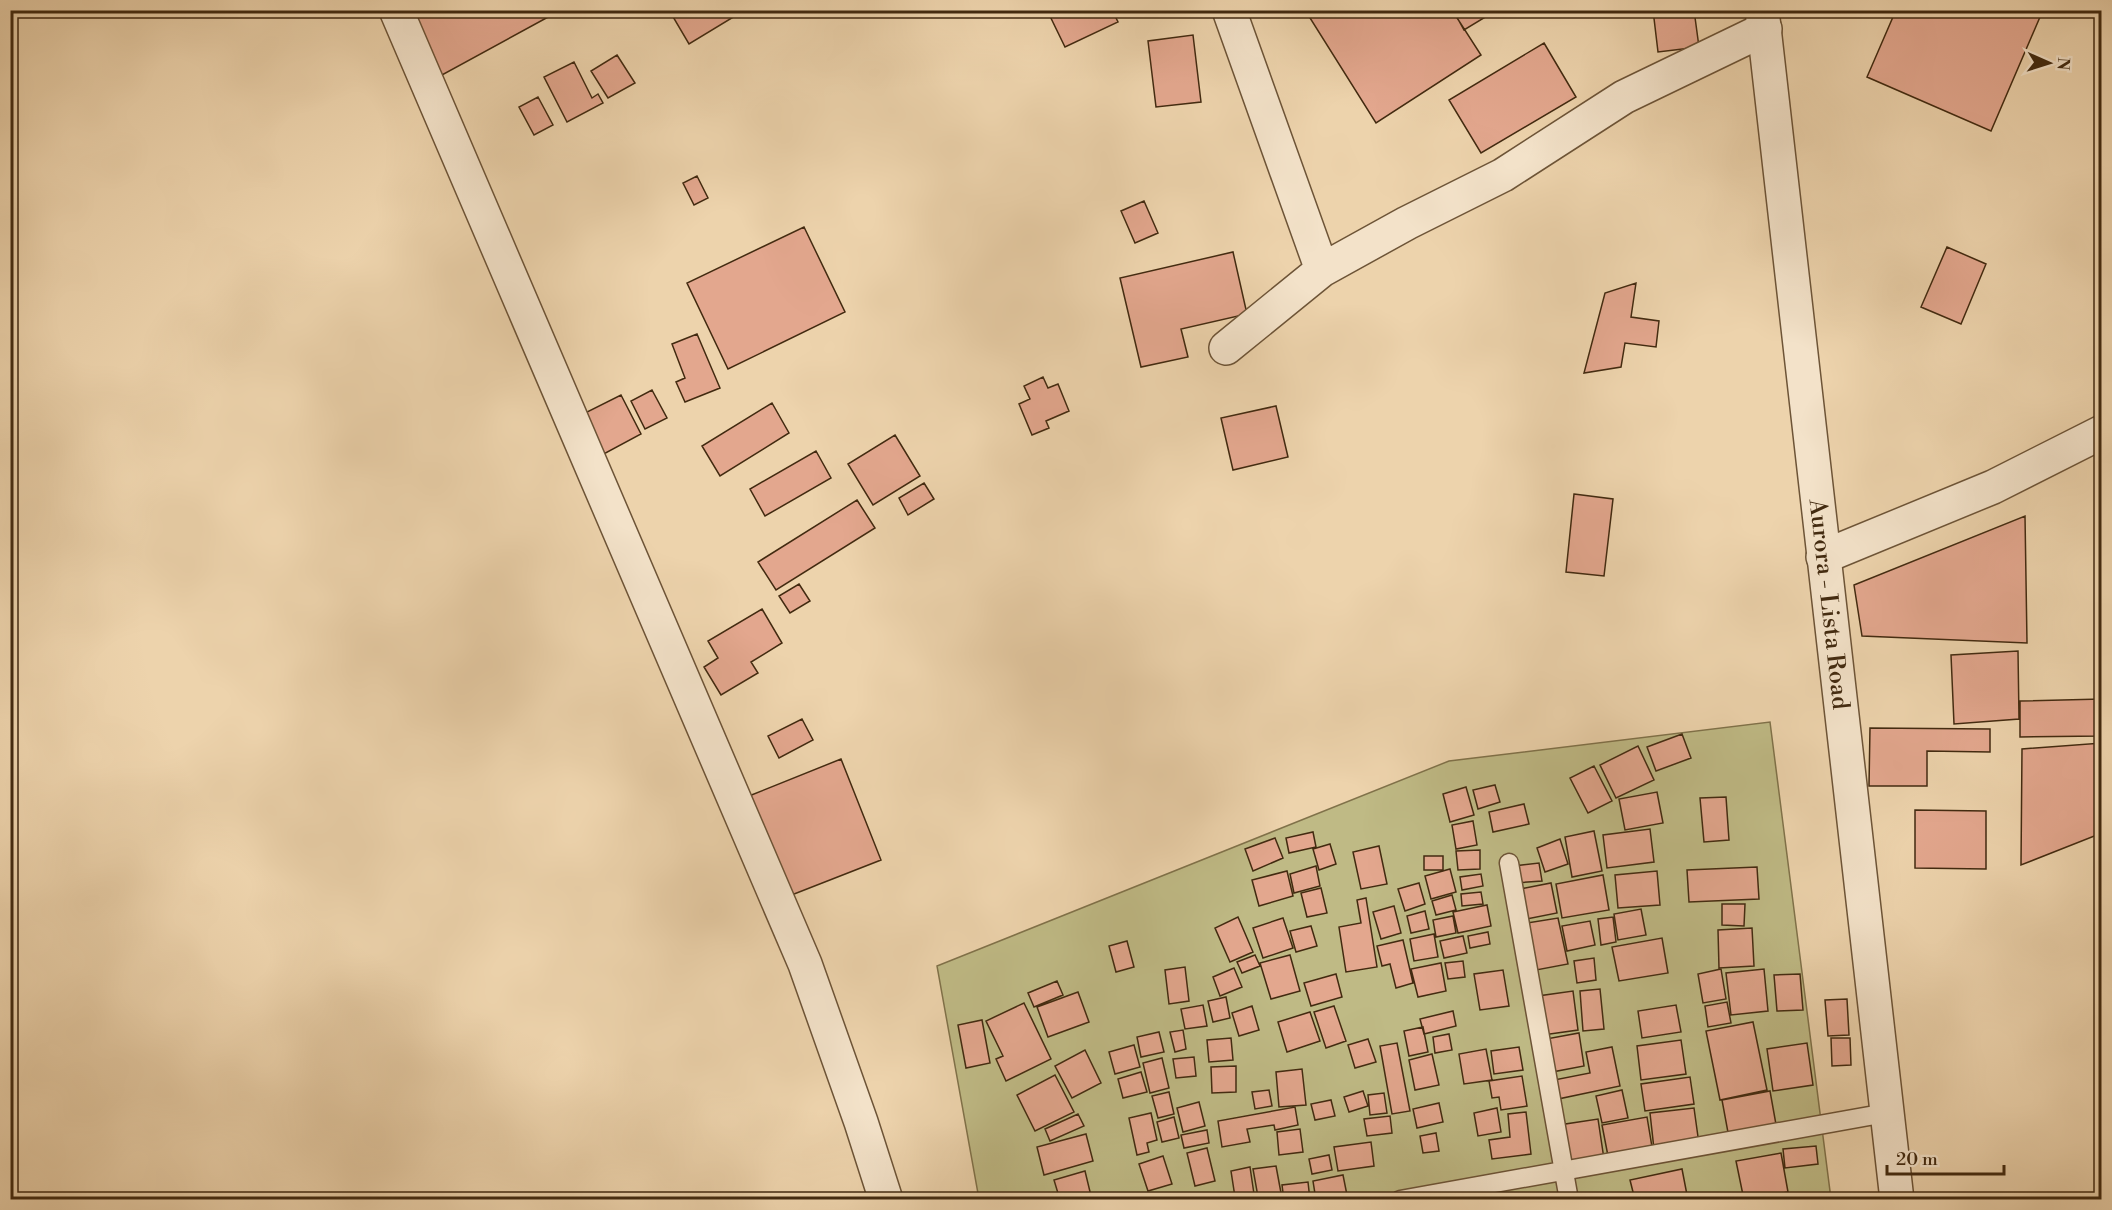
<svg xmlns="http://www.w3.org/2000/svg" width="2112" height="1210" viewBox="0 0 2112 1210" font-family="'Libre Bodoni',serif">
  <rect width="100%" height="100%" fill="#edd3ac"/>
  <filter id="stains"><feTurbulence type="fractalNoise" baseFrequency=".00333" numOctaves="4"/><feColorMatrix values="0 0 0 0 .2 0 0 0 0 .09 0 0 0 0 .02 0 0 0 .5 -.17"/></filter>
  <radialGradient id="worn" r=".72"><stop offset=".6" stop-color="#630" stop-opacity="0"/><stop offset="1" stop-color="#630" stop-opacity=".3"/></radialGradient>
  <path fill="#bfba85" stroke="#80724a" stroke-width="1.5" d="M1770 722 1831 1199H979L937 966 1449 761Z"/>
  <path fill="#e3a78e" stroke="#422a10" stroke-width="1.5" d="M407 10H561L442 75Z
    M669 10H745L689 44Z
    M1047 10H1112L1118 22 1065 47Z
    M1305 10H1452L1481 55 1376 123Z
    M1453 10H1497L1464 30Z
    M1653 10H1694L1699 47 1658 52Z
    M1896 10H2043L1991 131 1867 77Z
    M1193 35 1201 102 1156 107 1148 41Z
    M1544 43 1576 97 1481 153 1449 100Z
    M617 55 635 83 608 98 591 71Z
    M574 62 592 98 598 94 603 103 567 122 544 77Z
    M538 97 553 125 534 135 519 107Z
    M697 176 708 198 694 205 683 183Z
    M1144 201 1158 233 1135 243 1121 211Z
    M804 227 845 312 728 369 687 283Z
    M1947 247 1986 264 1961 324 1921 307Z
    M1233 252 1247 314 1181 329 1188 357 1141 367 1120 278Z
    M1636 283 1631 317 1659 321 1656 347 1625 343 1621 367 1584 373 1605 293Z
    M697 334 720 388 685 402 676 382 685 378 672 344Z
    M1043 377 1048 388 1058 384 1069 411 1046 421 1049 428 1032 435 1019 404 1030 399 1024 386Z
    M652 390 667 418 645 429 631 401Z
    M621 395 641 434 600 456 579 416Z
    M772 403 789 433 720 476 702 446Z
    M1276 406 1288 457 1233 470 1221 418Z
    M895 435 920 476 873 505 848 464Z
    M816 451 831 478 765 516 750 489Z
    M924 483 934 499 908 515 899 498Z
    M1574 494 1613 499 1604 576 1566 572Z
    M857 500 875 528 776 590 758 562Z
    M2025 516 2027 643 1862 636 1854 585Z
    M799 584 810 601 790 613 779 596Z
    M762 609 782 643 751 662 758 673 721 695 704 667 718 658 708 641Z
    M2018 651 2019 719 1954 724 1951 655Z
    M2102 699V736L2020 737V701Z
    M802 719 813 740 779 758 768 736Z
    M1870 728 1990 729V752L1927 751V786H1869Z
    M1682 734 1691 758 1656 771 1647 747Z
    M2102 743V833L2021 865 2022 749Z
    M1638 746 1654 780 1616 798 1600 765Z
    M841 759 881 860 789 896 749 796Z
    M1594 766 1612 801 1588 813 1570 778Z
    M1495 785 1500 802 1478 809 1473 790Z
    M1466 787 1474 815 1450 822 1443 794Z
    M1657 792 1663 823 1625 830 1619 799Z
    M1726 797 1729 840 1704 842 1700 798Z
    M1524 804 1529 824 1493 832 1489 812Z
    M1915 810 1986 811V869L1915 868Z
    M1473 821 1477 845 1456 849 1452 825Z
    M1650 829 1654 862 1607 868 1603 835Z
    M1594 831 1602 871 1572 877 1565 837Z
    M1313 832 1316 847 1289 853 1286 838Z
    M1275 838 1283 858 1253 871 1245 849Z
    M1560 839 1568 864 1545 872 1537 848Z
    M1330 844 1336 864 1319 870 1313 849Z
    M1379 846 1387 884 1361 889 1353 852Z
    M1480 850V869L1458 870 1456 851Z
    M1424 856H1443V870H1424Z
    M1539 863 1542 881 1515 883 1514 866Z
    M1316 866 1320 886 1294 893 1290 874Z
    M1757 867 1759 899 1689 902 1687 870Z
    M1450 869 1456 892 1431 899 1425 876Z
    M1287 871 1293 896 1259 906 1252 880Z
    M1657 871 1660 905 1618 908 1615 875Z
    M1481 874 1483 886 1462 890 1460 877Z
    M1603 875 1609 910 1562 918 1556 884Z
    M1419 883 1425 904 1405 911 1398 889Z
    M1551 883 1557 913 1522 920 1515 890Z
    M1321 888 1327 913 1307 917 1301 893Z
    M1481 892 1483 904 1462 906 1461 894Z
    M1452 895 1456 910 1436 915 1432 901Z
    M1366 898 1377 967 1346 972 1339 927 1361 923 1357 900Z
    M1722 904H1745L1744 926 1722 925Z
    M1487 905 1491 926 1458 933 1453 912Z
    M1394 906 1401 933 1381 939 1373 912Z
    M1641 909 1646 935 1618 940 1614 914Z
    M1425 911 1429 929 1411 933 1407 916Z
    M1453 916 1456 933 1436 937 1433 920Z
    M1238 917 1253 952 1230 962 1215 928Z
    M1613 917 1616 942 1601 945 1598 919Z
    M1283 918 1293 948 1263 958 1253 928Z
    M1558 918 1568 964 1531 971 1521 924Z
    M1590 921 1595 945 1567 951 1562 926Z
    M1311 926 1317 946 1296 952 1290 931Z
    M1752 928 1754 966 1719 968 1718 930Z
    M1488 932 1490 944 1470 948 1468 936Z
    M1434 934 1438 957 1414 961 1410 939Z
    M1463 936 1467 953 1444 958 1440 941Z
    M1662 938 1668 973 1619 981 1612 947Z
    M1403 940 1413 983 1396 988 1390 964 1382 966 1377 946Z
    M1127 941 1134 967 1116 972 1109 946Z
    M1255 955 1260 966 1242 973 1237 962Z
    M1290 955 1300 991 1271 999 1260 963Z
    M1594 958 1596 980 1577 983 1574 961Z
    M1463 961 1465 977 1448 979 1445 963Z
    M1441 963 1446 991 1418 997 1411 969Z
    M1185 967 1189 1001 1169 1004 1165 970Z
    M1234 968 1242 987 1220 996 1213 977Z
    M1721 969 1726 999 1703 1003 1698 974Z
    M1764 969 1768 1011 1731 1015 1726 973Z
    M1503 970 1509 1006 1480 1010 1474 974Z
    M1336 974 1342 997 1311 1006 1304 983Z
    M1800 974 1803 1010 1777 1011 1774 975Z
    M1057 981 1063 995 1034 1007 1028 993Z
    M1600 989 1604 1029 1583 1031 1580 991Z
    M1573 991 1578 1030 1543 1035 1538 996Z
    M1078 992 1089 1022 1048 1037 1037 1007Z
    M1226 997 1230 1018 1213 1022 1208 1001Z
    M1847 999 1849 1035 1828 1036 1825 1000Z
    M1727 1002 1731 1023 1708 1027 1705 1006Z
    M1024 1003 1051 1059 1006 1081 996 1059 1003 1056 986 1021Z
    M1203 1005 1207 1026 1185 1029 1181 1009Z
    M1676 1005 1681 1032 1642 1038 1638 1011Z
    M1252 1006 1259 1030 1239 1036 1232 1013Z
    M1334 1006 1346 1041 1326 1048 1314 1012Z
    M1453 1011 1456 1026 1424 1034 1420 1019Z
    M1310 1012 1320 1041 1287 1052 1278 1022Z
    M982 1020 990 1063 966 1068 958 1025Z
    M1753 1022 1767 1090 1720 1100 1706 1031Z
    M1423 1027 1428 1052 1409 1056 1404 1031Z
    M1183 1030 1186 1049 1175 1052 1170 1032Z
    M1159 1032 1164 1052 1141 1057 1137 1037Z
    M1579 1033 1584 1066 1552 1072 1546 1039Z
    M1449 1034 1452 1050 1435 1053 1433 1037Z
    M1231 1038 1233 1060 1209 1062 1207 1040Z
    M1831 1038H1850L1851 1065 1832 1066Z
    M1368 1039 1376 1062 1355 1068 1348 1045Z
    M1681 1040 1686 1074 1641 1080 1637 1046Z
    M1397 1043 1410 1111 1392 1114 1380 1046Z
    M1807 1043 1813 1085 1773 1091 1767 1049Z
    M1134 1045 1140 1067 1115 1074 1109 1052Z
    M1519 1047 1523 1070 1494 1074 1491 1051Z
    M1612 1047 1620 1086 1558 1099 1554 1080 1590 1073 1586 1052Z
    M1486 1049 1492 1080 1464 1084 1459 1054Z
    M1085 1050 1101 1083 1072 1098 1055 1066Z
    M1432 1054 1439 1085 1415 1090 1409 1060Z
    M1194 1057 1196 1076 1176 1078 1173 1059Z
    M1162 1058 1169 1088 1150 1093 1143 1063Z
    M1236 1066V1092L1212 1093 1211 1067Z
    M1302 1069 1306 1105 1279 1107 1276 1072Z
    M1141 1072 1147 1092 1123 1098 1118 1079Z
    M1055 1075 1074 1112 1035 1131 1017 1095Z
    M1522 1076 1527 1106 1501 1110 1499 1097 1492 1098 1489 1081Z
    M1690 1077 1694 1104 1645 1111 1641 1084Z
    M1269 1090 1272 1106 1255 1109 1252 1092Z
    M1622 1090 1628 1118 1602 1123 1596 1096Z
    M1363 1091 1368 1106 1349 1112 1344 1097Z
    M1770 1091 1777 1130 1729 1138 1722 1100Z
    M1169 1092 1174 1114 1158 1118 1152 1096Z
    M1384 1093 1387 1113 1370 1115 1368 1095Z
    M1331 1100 1335 1116 1315 1120 1311 1104Z
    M1199 1102 1205 1126 1183 1132 1177 1108Z
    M1439 1103 1443 1122 1417 1128 1413 1109Z
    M1295 1107 1298 1125 1275 1130 1274 1125 1247 1129 1250 1142 1222 1147 1218 1121Z
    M1497 1108 1501 1132 1478 1136 1474 1113Z
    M1694 1108 1699 1144 1654 1149 1650 1113Z
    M1526 1112 1531 1154 1492 1159 1489 1140 1510 1137 1508 1114Z
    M1151 1113 1157 1140 1147 1143 1149 1152 1137 1155 1129 1118Z
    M1078 1114 1084 1126 1050 1141 1045 1129Z
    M1390 1116 1392 1133 1367 1136 1364 1119Z
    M1174 1117 1179 1138 1162 1142 1157 1122Z
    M1647 1117 1652 1147 1608 1156 1602 1125Z
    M1598 1119 1604 1159 1565 1165 1559 1125Z
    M1300 1129 1303 1152 1279 1155 1277 1132Z
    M1207 1130 1209 1143 1184 1148 1181 1135Z
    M1436 1133 1439 1151 1423 1153 1420 1136Z
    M1086 1134 1093 1161 1044 1175 1037 1147Z
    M1371 1142 1374 1166 1338 1171 1334 1147Z
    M1816 1146 1818 1164 1785 1168 1783 1149Z
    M1207 1148 1215 1181 1195 1186 1187 1153Z
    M1781 1153 1788 1192 1744 1200 1736 1161Z
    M1329 1155 1332 1170 1312 1174 1309 1159Z
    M1163 1156 1172 1184 1148 1191 1139 1164Z
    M1276 1166 1281 1193 1258 1197 1253 1169Z
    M1250 1167 1254 1194 1235 1197 1231 1171Z
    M1682 1169 1688 1200H1635L1630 1180Z
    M1085 1171 1092 1200H1060L1054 1180Z
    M1343 1175 1348 1200H1316L1313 1181Z
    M1308 1182 1310 1200H1284L1282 1185Z"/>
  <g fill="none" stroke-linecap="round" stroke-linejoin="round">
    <defs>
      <path id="service" d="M1509 863 1569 1200
        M1400 1200 1886 1113"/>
      <path id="minor" d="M396 10 805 964 861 1122 886 1200
        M1229 10 1322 270
        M1226 348 1322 270 1407 223 1503 175 1624 97 1765 29
        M1823 557 1993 487 2102 432"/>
      <g id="tertiary">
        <path id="s1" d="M1762 10 1897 1200"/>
      </g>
    </defs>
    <use href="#service" stroke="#6d5437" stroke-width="21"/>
    <use href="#minor" stroke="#6d5437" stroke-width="36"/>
    <use href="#tertiary" stroke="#6d5437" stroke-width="36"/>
    <use href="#service" stroke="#f3e2c9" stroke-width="18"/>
    <use href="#minor" stroke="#f3e2c9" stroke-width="33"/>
    <use href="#tertiary" stroke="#f3e2c9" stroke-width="33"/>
  </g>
  <g text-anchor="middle" stroke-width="6" stroke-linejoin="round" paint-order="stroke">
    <g font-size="24" fill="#422a10" stroke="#f3e2c9">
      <text dy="8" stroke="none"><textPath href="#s1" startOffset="598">Aurora - Lista Road</textPath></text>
    </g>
  </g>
  <rect width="2112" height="1210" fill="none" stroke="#edd3ac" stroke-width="36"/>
  <rect x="12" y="12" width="2088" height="1186" fill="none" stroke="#422a10" stroke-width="3"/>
  <rect x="18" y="18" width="2076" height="1174" fill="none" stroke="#422a10" stroke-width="1.5"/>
  <g transform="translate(2049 63) rotate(93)" stroke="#f3e2c9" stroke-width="4.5" paint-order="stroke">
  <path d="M0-4.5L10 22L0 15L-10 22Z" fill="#422a10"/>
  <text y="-9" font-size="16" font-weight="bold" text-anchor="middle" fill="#422a10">N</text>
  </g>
  <path d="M1887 1165v9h117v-9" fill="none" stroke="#422a10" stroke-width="3"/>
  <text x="1896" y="1165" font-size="18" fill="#422a10" stroke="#f3e2c9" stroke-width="4.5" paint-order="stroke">20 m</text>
  <rect width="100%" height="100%" filter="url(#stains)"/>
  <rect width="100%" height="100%" fill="url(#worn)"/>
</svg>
